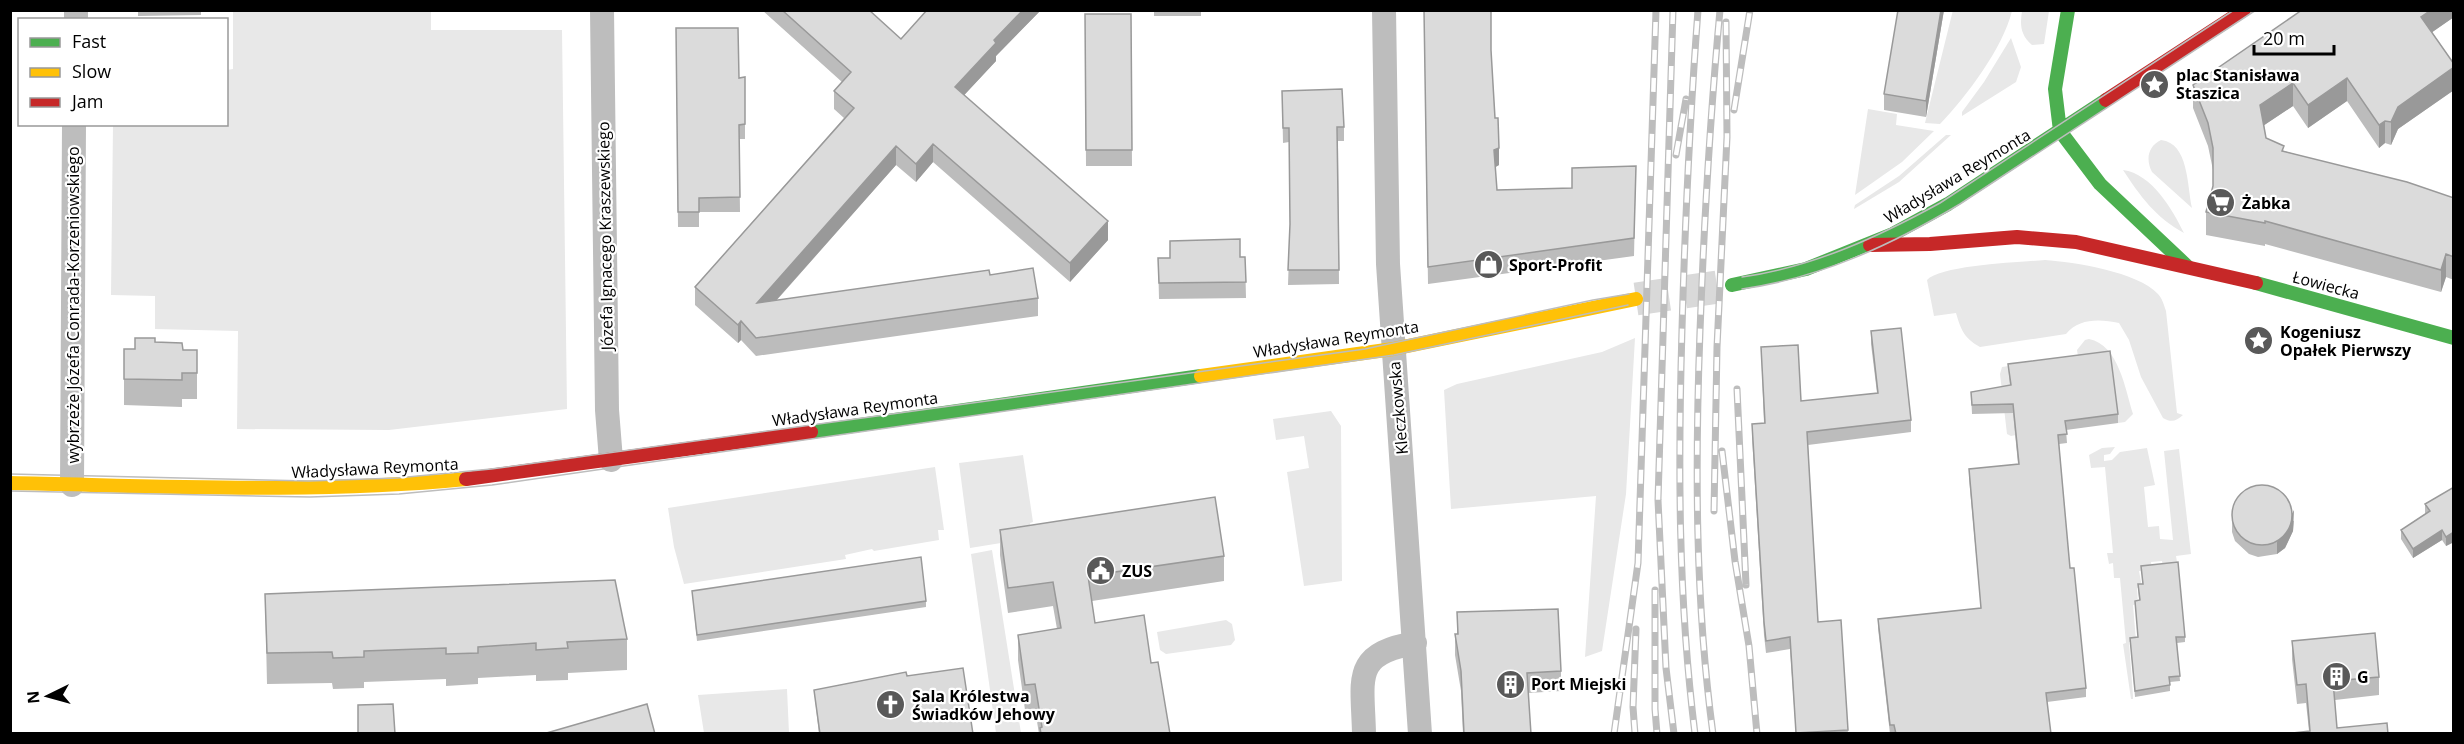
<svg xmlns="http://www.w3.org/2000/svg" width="2464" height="744" viewBox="0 0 2464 744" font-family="'Open Sans',sans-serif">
  <rect width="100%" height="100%" fill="#fff"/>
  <path fill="#e8e8e8" d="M1953 10 2012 11C2003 48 1966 97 1940 124L1925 123Z
    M233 11H431V30H562L567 409 389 430 237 429 238 331 155 329V296L111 295 113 125 226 124 227 70 233 69Z
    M2022 11H2049L2044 44 2032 45C2020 35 2020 24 2022 11Z
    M2011 38 2021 67 2016 82 1962 116V112L1984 82Z
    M1868 109 1897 114 1896 125 1934 131 1902 162 1855 195Z
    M1946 135H1951L1899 182 1854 209 1855 205 1899 176Z
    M2161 140C2189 143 2187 186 2192 208L2152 172C2146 160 2147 147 2161 140Z
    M2123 170C2152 174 2172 209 2184 233 2156 218 2140 196 2123 170Z
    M2045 260C2074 262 2138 272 2158 294 2162 298 2164 305 2166 311L2177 413 2183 415C2176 421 2172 423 2163 418L2141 377 2129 340 2119 323C2100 319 2079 318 2066 334L1980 347C1964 338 1961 330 1956 313L1934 316 1927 280C1941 265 2022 262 2045 260Z
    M1635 338 1626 494 1602 651 1585 657 1596 496 1451 509 1444 390 1457 384 1602 352Z
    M2089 339C2119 345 2125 389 2133 414L2125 422 2118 423 2110 360 2011 394 2009 413H2013L2016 435 2011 436 2007 434 2000 374 2002 367 2078 356 2077 350 2085 340Z
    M1331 411 1341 426 1342 581 1304 586 1287 472 1309 468 1304 436 1276 440 1273 419Z
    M2115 447 2110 454 2104 455V461L2112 460 2120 452 2147 448 2155 485 2144 487 2148 527 2159 526 2160 539 2173 540 2164 451 2179 449 2191 554 2176 556 2178 568 2163 569 2162 561 2151 562 2152 569 2139 571 2142 587 2137 588 2138 604 2133 605 2136 641 2129 642 2133 696V699H2131L2123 644 2126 643 2120 578H2114L2113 563 2109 564 2107 553H2113L2105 467 2091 468 2089 455 2102 448Z
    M1023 455 1033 522 1030 523 1032 538 970 548 959 463Z
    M935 467 944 530H938L939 540 874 551 872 549 845 555 846 559 684 584 674 547 668 508Z
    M992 550 1021 733H996L971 554Z
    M1226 620 1232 624 1235 640 1231 645 1166 654 1160 650 1157 632Z
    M787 689 789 733H704L698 695Z"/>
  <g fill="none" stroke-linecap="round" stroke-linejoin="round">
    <path stroke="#d9d9d9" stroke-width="33" stroke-dasharray="33 16" stroke-linecap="butt" d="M1636 299 1732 285"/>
    <path stroke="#bdbdbd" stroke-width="24" d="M602 10 607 410 611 460
      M1384 10 1388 264 1420 734
      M76 20V10
      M72 485 74 124
      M1364 734C1363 679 1351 654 1415 643"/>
    <path stroke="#4caf50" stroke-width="14" d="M2068 10 2055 89 2060 131 2100 184 2188 267
      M2256 283 2454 338
      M1732 285 1806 269 1893 234 1948 204 2106 100
      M811 432 1201 376"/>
    <path stroke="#ffc107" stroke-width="14" d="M1201 376 1393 349 1636 299
      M10 483C162 486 314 494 466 479"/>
    <path stroke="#c62828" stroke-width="14" d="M2106 100 2244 10
      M1870 245 1930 244 2017 237 2076 242 2256 283
      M466 479 811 432"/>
    <path stroke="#bdbdbd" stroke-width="1.5" d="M1742 277C1813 267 1878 237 1940 203L2234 10
      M1742 289C1821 278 1893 244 1960 204L2256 10
      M10 474 309 481 397 478 491 469 1365 349 1593 300 1629 294
      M10 491 310 497 399 494 492 485 1394 355 1628 305"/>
    <defs>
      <path id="rail" d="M1673 10 1658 500 1666 668 1674 734
        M1734 110 1750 10
        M1676 155 1686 99
        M1737 389 1746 585
        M1722 451 1735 561 1749 646 1757 734
        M1714 511 1717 347 1727 137 1726 22
        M1655 590V709L1657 734
        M1614 734 1638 563 1656 10
        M1635 734 1633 707 1636 629
        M1695 734C1678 597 1678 466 1682 329 1685 223 1690 116 1698 10
        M1713 734C1695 600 1695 466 1700 331 1704 223 1710 118 1720 10"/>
    </defs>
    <use href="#rail" stroke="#bdbdbd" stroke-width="7"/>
    <use href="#rail" stroke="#fff" stroke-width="4.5" stroke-dasharray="14" stroke-linecap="butt"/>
  </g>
  <path fill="#bcbcbc" d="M138 10H201V15L138 16Z
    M762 10H869L901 39 927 10H1041L996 56V61L964 95 1108 240 1070 282 933 162 916 182 896 165 776 301 990 275 1038 298V316L756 356 741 340 738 343 695 305V287L844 118 834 109V91L842 82Z
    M1154 10H1201V16H1154Z
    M1424 10 1491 50 1495 118 1499 165 1495 167 1497 190 1572 188 1636 166 1634 256 1428 284Z
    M1944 10 1926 117 1884 110V94Z
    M2454 10V17L2432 32 2454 64V90L2398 129 2391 145 2385 143 2379 148 2347 101 2308 128 2293 106 2264 125 2266 138 2284 151 2454 198V280L2446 277 2441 292 2265 244V246L2206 235V212L2213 186V170L2208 146 2193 108V85Z
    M1085 14H1131L1132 166H1086Z
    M676 28 745 124V139H739L740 212H699V227H678Z
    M1282 91 1344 127V141H1338L1339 284 1288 285 1290 227 1289 142 1283 143Z
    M1170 241 1240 257H1245L1246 298 1159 299 1158 258H1170Z
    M1871 331 1911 420V432L1808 445 1818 622 1841 620 1848 734H1796L1790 649 1766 653 1764 635 1752 437V424L1764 423 1761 347 1801 401 1877 393 1871 344Z
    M155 342 183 350H197V399H182V407L124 405V349H135Z
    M2008 364 2118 414V423L2066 430 2067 443 2059 444 2070 568 2086 688V697L2047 702 2051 734H1890L1878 628V619L1981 608 1969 478V469L2018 464 2013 413 1972 414 1971 392 2010 386Z
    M2454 487V542L2446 546 2442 540 2413 558 2401 539V530L2425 514V504Z
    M2232 510 2294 521 2293 531 2285 548 2277 554 2258 557 2249 554 2235 541 2232 532Z
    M1000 530 1224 556V581L1092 601 1095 623 1151 663 1170 734H1039L1035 709 1025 710 1018 660V635L1057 629 1053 606 1008 613 1000 555Z
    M2141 566 2185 637V642L2177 643 2180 681 2170 682V691L2135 697 2130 638 2138 637 2135 601 2139 600 2138 584H2143Z
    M692 591 926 601V607L697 641Z
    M265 594 627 639V670L568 673V680L536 681V675L478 678V684L446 686V679L364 682V688L333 689 332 683 267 684Z
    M1457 612 1561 671V691L1528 693 1531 734H1463L1461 691 1455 655V634H1457Z
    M2292 641 2379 677V695L2335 700 2337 728 2309 731 2306 703 2297 704 2292 659Z
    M907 676 973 734H819L814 690Z"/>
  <path fill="#999" d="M1023 10H1041L996 56V61L955 105V87L994 40Z
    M1941 10H1944L1926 117V101Z
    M2431 10H2454V17L2421 40V17Z
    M2454 67V90L2398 129 2391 145V122L2398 107Z
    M2347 78V101L2308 128V105Z
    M2293 83V106L2260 128V105Z
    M2385 121V143L2379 148V125Z
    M933 144V162L916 182V164Z
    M896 146V165L757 322V303Z
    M1499 148V165L1494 168V150Z
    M1108 221V240L1070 282V263Z
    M2446 254V277L2441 292V270Z
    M741 321V340L738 343V325Z
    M2294 510 2293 531 2285 548 2277 554V542Z
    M2442 530V540L2413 558V549Z
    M2454 532V542L2446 546V537Z"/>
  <path fill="#dbdbdb" stroke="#999" stroke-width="1.5" d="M782 10H869L901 39 927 10H1023L994 40 996 43 955 87 1108 221 1070 263 933 144 916 164 896 146 757 303 989 270 990 275 1033 268 1038 298 756 338 741 321 738 325 695 287 854 108 834 91 851 72Z
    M1424 10H1491V50L1495 118H1498L1499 148 1494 150 1497 190 1572 188V168L1636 166 1634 238 1428 267Z
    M1898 10H1941L1926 101 1884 94Z
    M2302 10H2431L2421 17 2454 64V67L2398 107 2391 122 2385 121 2379 125 2347 78 2308 105 2293 83 2260 105 2266 138 2284 146 2282 151 2407 182 2454 198V257L2446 254 2441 270 2265 221V223L2206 212 2213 186V148L2208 123 2193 85Z
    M1085 14H1131L1132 150H1086Z
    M676 28H738L739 78 745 77V124L739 125 740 197 699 198V212H678Z
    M1342 89 1344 127H1337L1339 270H1288L1290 224 1289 128H1283L1282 91Z
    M1240 239V257H1245L1246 282 1159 283 1158 258H1170V241Z
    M1901 328 1911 420 1807 432 1818 622 1841 620 1848 730 1796 733 1790 637 1766 641 1764 622 1752 424 1765 423 1761 347 1798 345 1801 401 1878 393 1871 331Z
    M135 338H155V342L182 343 183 350H197V373H182V380L124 379V349H135Z
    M2110 351 2118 414 2065 421 2067 434 2058 435 2070 568H2074L2086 688 2046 693 2051 734H1896L1894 725H1890L1878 619 1981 608 1969 469 2019 464 2013 404 1972 405 1971 392 2011 385 2008 364Z
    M2232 515a30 30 0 1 1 60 0a30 30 0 1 1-60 0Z
    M2454 487V532L2446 537 2442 530 2413 549 2401 530 2430 511 2425 504Z
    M1215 497 1224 556 1088 576 1095 623 1144 615 1151 663 1158 662 1170 734H1041L1040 728 1042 727 1035 684 1025 685 1018 635 1061 628 1053 582 1008 588 1000 530Z
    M921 557 926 601 697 635 692 591Z
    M2178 562 2185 637H2176L2180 676 2169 677 2170 685 2135 691 2130 638 2138 637 2135 601 2140 600 2138 584H2143L2141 566Z
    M615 580 627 639 567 642 568 648 536 650V643L478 647V653L446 654V648L364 651V657L333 658 332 652 267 653 265 594Z
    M1558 609 1561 671 1527 673 1531 734H1464L1461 671 1455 634H1458L1457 612Z
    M2375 633 2379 677 2333 681 2337 728 2387 723 2388 734H2285L2310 731 2306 684 2297 685 2292 641Z
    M963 668 973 734H820L814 690 906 672 907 676Z
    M393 704 395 734H358V705Z
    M647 704 655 734H543Z"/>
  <defs>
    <symbol id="sight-disc" viewBox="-11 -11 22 22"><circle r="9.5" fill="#595959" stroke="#fff"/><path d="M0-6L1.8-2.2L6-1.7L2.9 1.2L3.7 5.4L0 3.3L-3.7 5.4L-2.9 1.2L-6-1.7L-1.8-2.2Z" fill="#fff"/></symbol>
    <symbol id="supermarket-disc" viewBox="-11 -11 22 22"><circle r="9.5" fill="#595959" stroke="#fff"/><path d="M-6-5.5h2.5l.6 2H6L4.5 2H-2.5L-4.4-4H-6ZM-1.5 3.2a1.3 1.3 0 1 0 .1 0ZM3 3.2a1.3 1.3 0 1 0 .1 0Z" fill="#fff"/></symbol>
    <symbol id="shop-disc" viewBox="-11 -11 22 22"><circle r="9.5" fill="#595959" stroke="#fff"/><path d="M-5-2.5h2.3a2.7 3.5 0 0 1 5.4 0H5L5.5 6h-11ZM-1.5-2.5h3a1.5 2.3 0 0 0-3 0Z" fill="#fff"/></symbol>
    <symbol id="civic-disc" viewBox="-11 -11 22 22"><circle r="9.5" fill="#595959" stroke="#fff"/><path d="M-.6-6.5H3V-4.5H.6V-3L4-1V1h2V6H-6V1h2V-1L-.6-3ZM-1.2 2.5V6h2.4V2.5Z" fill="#fff"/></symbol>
    <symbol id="building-disc" viewBox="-11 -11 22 22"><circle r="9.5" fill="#595959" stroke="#fff"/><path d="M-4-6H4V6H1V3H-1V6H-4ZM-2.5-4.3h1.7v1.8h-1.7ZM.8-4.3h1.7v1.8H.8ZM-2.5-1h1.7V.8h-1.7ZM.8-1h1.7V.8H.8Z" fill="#fff"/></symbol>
    <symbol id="church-disc" viewBox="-11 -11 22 22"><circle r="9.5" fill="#595959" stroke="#fff"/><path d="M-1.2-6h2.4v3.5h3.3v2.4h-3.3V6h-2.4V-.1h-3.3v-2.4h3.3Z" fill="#fff"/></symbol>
  </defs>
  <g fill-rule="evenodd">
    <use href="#sight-disc" x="2138" y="68" width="33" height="33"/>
    <use href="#supermarket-disc" x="2204" y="186" width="33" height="33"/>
    <use href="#shop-disc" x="1472" y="248" width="33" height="33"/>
    <use href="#sight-disc" x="2242" y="324" width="33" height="33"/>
    <use href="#civic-disc" x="1084" y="554" width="33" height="33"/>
    <use href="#building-disc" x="2320" y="660" width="33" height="33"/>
    <use href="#building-disc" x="1494" y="668" width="33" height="33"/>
    <use href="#church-disc" x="874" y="688" width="33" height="33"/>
  </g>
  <g text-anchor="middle" stroke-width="4.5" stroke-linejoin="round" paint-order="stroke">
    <g font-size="16" font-weight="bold" fill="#000" stroke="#fff" text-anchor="start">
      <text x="2176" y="81">plac Stanisława<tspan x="2176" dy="18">Staszica</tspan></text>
      <text x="2242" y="209">Żabka</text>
      <text x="1509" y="271">Sport-Profit</text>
      <text x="2280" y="338">Kogeniusz<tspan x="2280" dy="18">Opałek Pierwszy</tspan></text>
      <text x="1122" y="577">ZUS</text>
      <text x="2357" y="683">G</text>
      <text x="1531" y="690">Port Miejski</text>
      <text x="912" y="702">Sala Królestwa<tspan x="912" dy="18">Świadków Jehowy</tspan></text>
    </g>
    <g font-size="16" fill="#000" stroke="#fff">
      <text transform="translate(1957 176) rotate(-31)" y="6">Władysława Reymonta</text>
      <text transform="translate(605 236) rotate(-91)" y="6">Józefa Ignacego Kraszewskiego</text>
      <text transform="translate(2326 285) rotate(15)" y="6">Łowiecka</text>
      <text transform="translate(73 305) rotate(-90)" y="6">wybrzeże Józefa Conrada-Korzeniowskiego</text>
      <text transform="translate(1336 339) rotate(-9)" y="6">Władysława Reymonta</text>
      <text transform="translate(1398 408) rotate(-95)" y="6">Kleczkowska</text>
      <text transform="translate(855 409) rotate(-8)" y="6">Władysława Reymonta</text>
      <text transform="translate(375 468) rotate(-3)" y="6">Władysława Reymonta</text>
    </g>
  </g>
  <rect width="2464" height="744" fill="none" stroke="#000000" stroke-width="24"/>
  <rect x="18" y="18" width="210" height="108" fill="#ffffff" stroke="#999999" stroke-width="1.5"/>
  <rect x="30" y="38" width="30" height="9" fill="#4caf50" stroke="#999999" stroke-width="1.5"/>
  <text x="72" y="48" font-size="18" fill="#000000">Fast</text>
  <rect x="30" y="68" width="30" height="9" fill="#ffc107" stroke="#999999" stroke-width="1.5"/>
  <text x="72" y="78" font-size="18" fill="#000000">Slow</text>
  <rect x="30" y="98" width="30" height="9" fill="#c62828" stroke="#999999" stroke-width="1.5"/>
  <text x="72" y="108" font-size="18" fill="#000000">Jam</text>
  <g transform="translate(48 696) rotate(265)" stroke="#ffffff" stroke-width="4.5" paint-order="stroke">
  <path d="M0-4.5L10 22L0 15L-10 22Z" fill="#000000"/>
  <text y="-9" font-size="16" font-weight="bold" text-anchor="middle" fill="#000000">N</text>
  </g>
  <path d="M2254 45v9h80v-9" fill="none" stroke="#000000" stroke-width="3"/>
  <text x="2263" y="45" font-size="18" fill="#000000" stroke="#ffffff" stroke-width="4.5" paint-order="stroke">20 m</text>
</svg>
